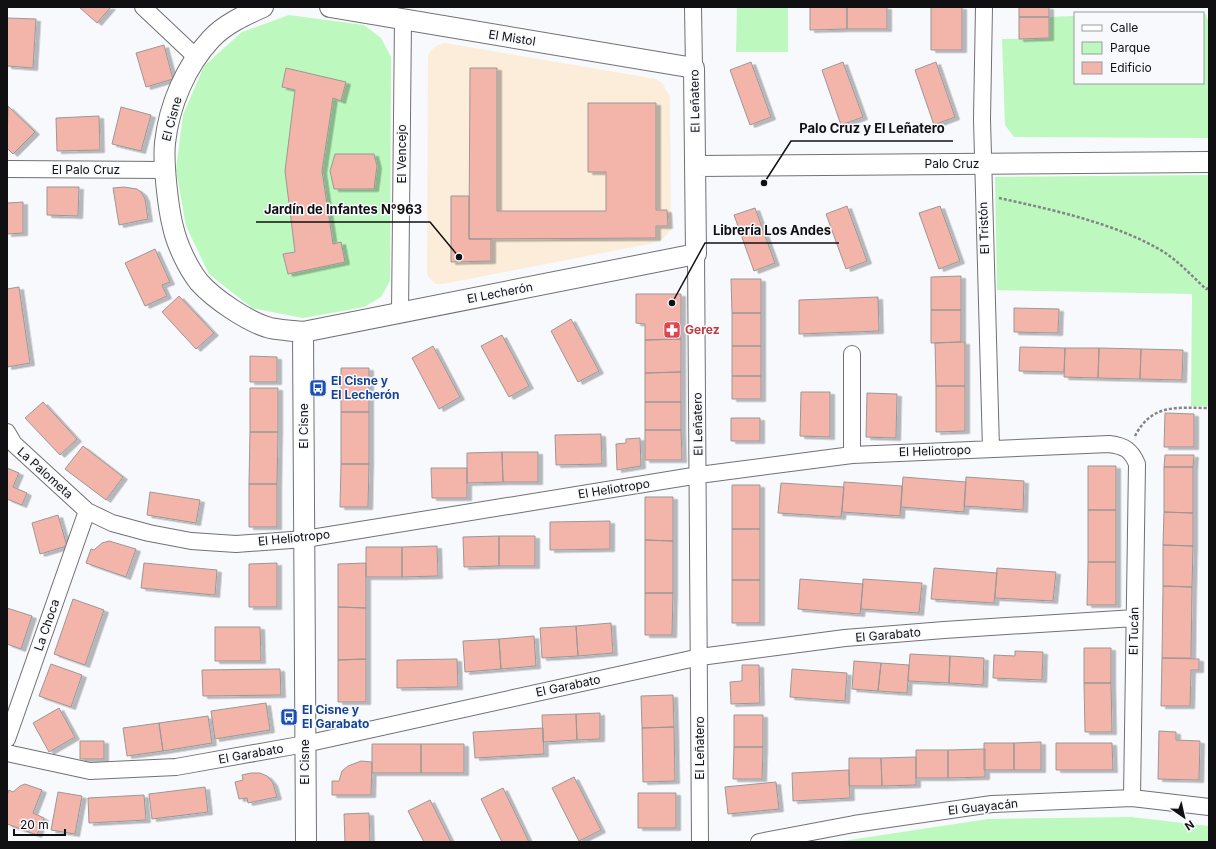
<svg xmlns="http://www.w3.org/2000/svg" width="1216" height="849" viewBox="0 0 1216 849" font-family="Inter,sans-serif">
  <defs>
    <filter id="shadow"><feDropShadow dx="4.5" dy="2.5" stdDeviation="0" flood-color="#0004"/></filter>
  </defs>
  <rect width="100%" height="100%" fill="#f8f9fd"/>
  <path fill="#fbedd9" d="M445 43 656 79 662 83 670 96 671 229 667 235 661 240 654 243 443 284H436L431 280 427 275 428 56 431 50 438 45Z"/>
  <path fill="#bdf8be" d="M737 7H788V52H736Z
    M1203 14H1206L1209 24V138L1014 137 1005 125 1002 39 1049 38V17L1075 16V83H1203Z
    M289 15 364 25 381 38 391 57 390 281 381 297 364 307 303 318 252 308 209 274 186 226 176 170 183 115 204 66 242 32Z
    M1209 175V406H1191L1192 294 997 290 995 177Z
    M1131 817 1209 826V842H836L988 819Z"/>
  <path fill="#f3b4aa" stroke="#9c9796" filter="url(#shadow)" d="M79 7H111L97 23Z
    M810 7H847V29L810 30Z
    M847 7H887V29H847Z
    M931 7H962V50H931Z
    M1019 7H1049V17H1019Z
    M1019 17H1049V38L1019 39Z
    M7 18 36 19 33 68 7 66Z
    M164 45 173 79 146 87 136 53Z
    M751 62 771 117 750 125 730 70Z
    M843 62 863 117 841 125 822 70Z
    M936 62 955 117 934 125 915 70Z
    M286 68 346 82 341 101 333 98 322 171 333 244 341 242 345 262 288 274 283 254 295 252 285 171 295 90 282 87Z
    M470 68H497V211H606V172H588V103H656V210H667L668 226H656V238L469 239Z
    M8 106 35 132 13 154 7 148Z
    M121 107 151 115 141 151 112 144Z
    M99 116 100 150 57 151 56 118Z
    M335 154H374L377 166 374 189H334L330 171Z
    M47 187H79L78 216 47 215Z
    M124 187 137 189 142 193 145 199 148 219 119 225 113 188Z
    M451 196H469V239H491V261L451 262Z
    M23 202V233L7 234V203Z
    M847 206 867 261 846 269 826 214Z
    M940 206 960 261 939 269 919 213Z
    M755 208 775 263 754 271 734 215Z
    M155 249 170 282 162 285 167 296 145 306 125 263Z
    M961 276V310H931V277Z
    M731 279H761V313H732Z
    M19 287 30 363 7 367V289Z
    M636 294H681V339L645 340V324L636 323Z
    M179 296 214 333 196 349 162 312Z
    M878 297 879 331 799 334V300Z
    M1014 308 1059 309 1058 333 1014 332Z
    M931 310H961V342L931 343Z
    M732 313H761V346H732Z
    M571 319 599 371 578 382 551 331Z
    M502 335 529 386 509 397 481 346Z
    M681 339V372L645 373V340Z
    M961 342H965V386H936L935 343Z
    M433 346 460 397 439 409 412 358Z
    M732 346H761V376H732Z
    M1020 347 1065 348 1064 372 1019 371Z
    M1065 348H1099L1098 378 1064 377Z
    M1099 348 1141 349 1140 379 1098 378Z
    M1141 349 1183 350 1182 380 1140 379Z
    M250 356 277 357V382H250Z
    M341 368H369V412H341Z
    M681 372V402H645V373Z
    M732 376H761V399H732Z
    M936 386H965V431L936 432Z
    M250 388H278V432H250Z
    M801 392H830V437L800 436Z
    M867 393 897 394 896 438 866 437Z
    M43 402 77 439 60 455 25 418Z
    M645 402H681V430H645Z
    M341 412H369V464H341Z
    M1165 413 1194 414V447H1164Z
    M731 418H760V441H731Z
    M645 430H681L682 460H645Z
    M250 432H278L277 484H249Z
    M601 434 602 464 556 465 555 435Z
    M640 438 641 466 617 470 616 444 626 443V439Z
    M83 446 123 477 106 500 65 469Z
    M502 452 503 482 467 483V453Z
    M502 452H538V482H503Z
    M1165 455H1194L1193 467H1164Z
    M341 464H369L368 507H340Z
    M1088 466H1116V510H1088Z
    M1164 467H1193V513L1164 512Z
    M7 468 19 473 13 487 27 493 22 505 7 499Z
    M431 468H467V498H432Z
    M903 477 966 482 964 512 901 507Z
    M966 477 1024 481 1023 510 964 506Z
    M844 482 902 486 900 516 842 512Z
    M781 483 844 487 841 517 778 513Z
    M249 484H277V527H249Z
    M732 485H760V529H732Z
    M150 492 200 500 196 523 147 515Z
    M645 497H673V541L645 540Z
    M1088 510H1116V562H1088Z
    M1164 512 1193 513V546L1163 545Z
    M58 515 67 546 40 554 32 523Z
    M610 521V549L550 550V522Z
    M732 529H760V580H732Z
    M499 536V566L464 567 463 537Z
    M499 536H535V566H499Z
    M645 540 673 541V593H645Z
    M109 541 136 549 126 577 86 563 91 549 94 550 102 543Z
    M1163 545 1193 546 1192 587 1163 586Z
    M437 546 438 576 402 577V547Z
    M366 547H402V577H366Z
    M1088 562H1116V605H1087Z
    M144 563 217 570 215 595 141 588Z
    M277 563V607H249V564Z
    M366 563V608L338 607V564Z
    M934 568 997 573 994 603 931 599Z
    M997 568 1056 572 1053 601 995 598Z
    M800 579 863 584 860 614 798 609Z
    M863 579 922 583 919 613 861 609Z
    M732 580H760V623H732Z
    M1163 586 1192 587 1191 658H1162Z
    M645 593H673L672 635H645Z
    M73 599 104 610 85 665 54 654Z
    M338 607 366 608V659L338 660Z
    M7 608 32 616 21 649 7 644Z
    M611 623 613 653 578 656 576 626Z
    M576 626 578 656 542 658 540 628Z
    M215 627H260L261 661H215Z
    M534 636 536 666 501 669 499 639Z
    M499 639 501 669 465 672 463 641Z
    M1084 648H1111V683H1084Z
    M1015 651 1043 652 1042 680 993 678 994 655 1015 656Z
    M910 654 950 656 949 683 908 681Z
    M950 656 984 658 983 685 949 683Z
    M1162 658 1199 659V670H1191L1190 706H1161Z
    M366 659V702H338V660Z
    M457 659 458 687 397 688V660Z
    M854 661 881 663 878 691 852 689Z
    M881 663 909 665 907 693 878 691Z
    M51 664 82 675 71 707 39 696Z
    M742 665H759L760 703 731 704 730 682 742 681Z
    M280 669 281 695 203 696 202 670Z
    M792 669 847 673 845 701 790 697Z
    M1084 683H1111L1112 732H1085Z
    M673 695 674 727 642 728 641 696Z
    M266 703 270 730 215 739 211 711Z
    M59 708 75 737 49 752 33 723Z
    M600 713V739L577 740 576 714Z
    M576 714 577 740 543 742 542 715Z
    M734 715H763V747H734Z
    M208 716 212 743 163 751 159 723Z
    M159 723 163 751 127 756 123 728Z
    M674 727 675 781 643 782 642 728Z
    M543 728 544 754 475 758 473 732Z
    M1159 731 1176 732V740L1200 741 1199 780 1158 779Z
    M80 741H104V759H80Z
    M1041 742V770H1014V743Z
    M984 743H1014V770H984Z
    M1056 743H1112L1113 770H1056Z
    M372 744H421V773H372Z
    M421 744H464V773H421Z
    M734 747H763L762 779H733Z
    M985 749V777L948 778V750Z
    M916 750H948V778H916Z
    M916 757V785L882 786 881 758Z
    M849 758H881L882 786H849Z
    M361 761 372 762 371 795H332V781H339L342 771 348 766Z
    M849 770 850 798 793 801 792 773Z
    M251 773H260L267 776 273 783 277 797 248 803 247 798 239 799 235 782 243 780 242 775Z
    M574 777 601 830 579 841 552 788Z
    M776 782 779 809 728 814 725 787Z
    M25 784 42 790 33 813 44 818 37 835 7 824V795L9 790 13 792 20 786Z
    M205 787 208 812 152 819 149 794Z
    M503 788 529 842H502L481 799Z
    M58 792 82 796 75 834 51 830Z
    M638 793H676V828H638Z
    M144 795 146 820 89 823 88 798Z
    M430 800 451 842H424L408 811Z
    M369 813 370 842H345L344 814Z"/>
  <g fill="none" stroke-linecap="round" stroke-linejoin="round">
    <defs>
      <path id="minor" d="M143 7 196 57
        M693 7 694 68
        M984 7 982 119 991 449
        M7 169 165 170
        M696 254 700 842
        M400 313 403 19
        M7 432 14 444 87 511 112 523 149 533 191 541 236 544 305 539 699 475 852 455 1109 444C1125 446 1131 450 1137 464L1132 798
        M852 455V354
        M7 739 87 511
        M7 753 90 771 176 767 305 744 700 657 845 638 944 630 1135 618
        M759 842 854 824 992 804 1132 798 1209 807"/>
      <path id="tertiary" d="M263 7C245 15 225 24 211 39 186 66 169 105 165 143 163 162 168 208 173 227 177 245 188 268 199 282 214 299 248 322 270 328 281 330 293 331 303 332L696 254 694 68 330 7
        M696 166 1209 162
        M303 332 306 842"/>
    </defs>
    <use href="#minor" stroke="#717174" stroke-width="18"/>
    <use href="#tertiary" stroke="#717174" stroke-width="22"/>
    <path stroke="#838487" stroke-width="2.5" stroke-dasharray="3 2" stroke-linecap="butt" d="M999 198C1053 210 1120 224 1167 254 1181 264 1193 277 1206 289L1209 288
      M1135 436C1152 403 1177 408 1209 408"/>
    <use href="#minor" stroke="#fff" stroke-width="16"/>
    <use href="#tertiary" stroke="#fff" stroke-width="20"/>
  </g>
  <defs>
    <symbol id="pharmacy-square" viewBox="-11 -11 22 22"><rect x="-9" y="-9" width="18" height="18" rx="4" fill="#e0444e" stroke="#f8f9fd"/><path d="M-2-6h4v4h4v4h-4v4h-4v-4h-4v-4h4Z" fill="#fff"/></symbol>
    <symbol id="bus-square" viewBox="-11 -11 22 22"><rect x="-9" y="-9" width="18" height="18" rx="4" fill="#1a4fb4" stroke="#f8f9fd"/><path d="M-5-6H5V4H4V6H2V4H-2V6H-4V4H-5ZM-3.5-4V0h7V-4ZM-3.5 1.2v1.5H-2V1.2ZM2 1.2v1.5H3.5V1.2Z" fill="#fff"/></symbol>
  </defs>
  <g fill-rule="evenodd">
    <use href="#pharmacy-square" x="662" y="320" width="20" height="20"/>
    <use href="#bus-square" x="308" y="378" width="20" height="20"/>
    <use href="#bus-square" x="279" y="707" width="20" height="20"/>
  </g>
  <g text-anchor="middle" stroke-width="3" stroke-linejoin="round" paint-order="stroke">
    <g font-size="12" fill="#101012" stroke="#f8f9fd">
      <text transform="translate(512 38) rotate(9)" y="4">El Mistol</text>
      <text transform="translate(695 101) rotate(-91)" y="4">El Leñatero</text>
      <text transform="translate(172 119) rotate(-75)" y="4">El Cisne</text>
      <text transform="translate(402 154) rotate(-90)" y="4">El Vencejo</text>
      <text x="952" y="168">Palo Cruz</text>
      <text x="86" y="174">El Palo Cruz</text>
      <text transform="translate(984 228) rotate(-92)" y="4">El Tristón</text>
      <text transform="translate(500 293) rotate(-11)" y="4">El Lecherón</text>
      <text transform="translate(698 424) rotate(-91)" y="4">El Leñatero</text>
      <text transform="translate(304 426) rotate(-90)" y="4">El Cisne</text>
      <text transform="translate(935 451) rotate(-2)" y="4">El Heliotropo</text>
      <text transform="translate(45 473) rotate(42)" y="4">La Palometa</text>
      <text transform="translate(614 489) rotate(-9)" y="4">El Heliotropo</text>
      <text transform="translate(294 538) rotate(-6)" y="4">El Heliotropo</text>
      <text transform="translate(47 625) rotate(-71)" y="4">La Choca</text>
      <text transform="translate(1134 631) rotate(-89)" y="4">El Tucán</text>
      <text transform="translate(888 635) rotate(-5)" y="4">El Garabato</text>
      <text transform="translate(568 686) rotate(-12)" y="4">El Garabato</text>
      <text transform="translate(700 748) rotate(-90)" y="4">El Leñatero</text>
      <text transform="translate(251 754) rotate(-10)" y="4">El Garabato</text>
      <text transform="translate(305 762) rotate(-90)" y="4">El Cisne</text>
      <text transform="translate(983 807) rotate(-6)" y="4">El Guayacán</text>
    </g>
    <g font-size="12" font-weight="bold" fill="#be3a42" stroke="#f8f9fd" text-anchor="start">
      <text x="685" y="334">Gerez</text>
    </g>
    <g font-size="12" font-weight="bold" fill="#164399" stroke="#f8f9fd" text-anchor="start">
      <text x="331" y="385">El Cisne y<tspan x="331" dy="14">El Lecherón</tspan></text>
      <text x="302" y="714">El Cisne y<tspan x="302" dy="14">El Garabato</tspan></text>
    </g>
  </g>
  <path fill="none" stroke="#101012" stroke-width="1.5" d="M764 183L791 141H953M459 257L430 222H256M672 303L705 243H839"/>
  <g fill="#101012" stroke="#f8f9fd" stroke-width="1.5">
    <circle cx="764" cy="183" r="4"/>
    <circle cx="459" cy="257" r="4"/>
    <circle cx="672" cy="303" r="4"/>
  </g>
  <g font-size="13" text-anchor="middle" font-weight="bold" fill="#101012" stroke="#f8f9fd" stroke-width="3" stroke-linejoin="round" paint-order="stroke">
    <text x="872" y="133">Palo Cruz y El Leñatero</text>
    <text x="343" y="214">Jardín de Infantes N°963</text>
    <text x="772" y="235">Librería Los Andes</text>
  </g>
  <rect width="1216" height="849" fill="none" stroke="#101012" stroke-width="16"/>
  <rect x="1074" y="12" width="130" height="72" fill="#f8f9fd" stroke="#9b9c9f"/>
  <rect x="1082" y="25" width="20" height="6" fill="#ffffff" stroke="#9b9c9f"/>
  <text x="1110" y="32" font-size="12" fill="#101012">Calle</text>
  <rect x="1082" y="42" width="20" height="12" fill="#bdf8be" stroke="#9b9c9f"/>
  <text x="1110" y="52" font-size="12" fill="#101012">Parque</text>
  <rect x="1082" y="62" width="20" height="12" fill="#f3b4aa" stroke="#9b9c9f"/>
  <text x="1110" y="72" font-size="12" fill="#101012">Edificio</text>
  <g transform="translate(1184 817) rotate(146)" stroke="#f8f9fd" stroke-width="3" paint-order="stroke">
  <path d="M0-3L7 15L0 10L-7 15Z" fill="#101012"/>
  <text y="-6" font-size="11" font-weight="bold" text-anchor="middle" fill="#101012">N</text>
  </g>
  <path d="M14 829v6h51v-6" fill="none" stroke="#101012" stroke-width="2"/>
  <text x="20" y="829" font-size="12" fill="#101012" stroke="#f8f9fd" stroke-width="3" paint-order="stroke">20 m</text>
</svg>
